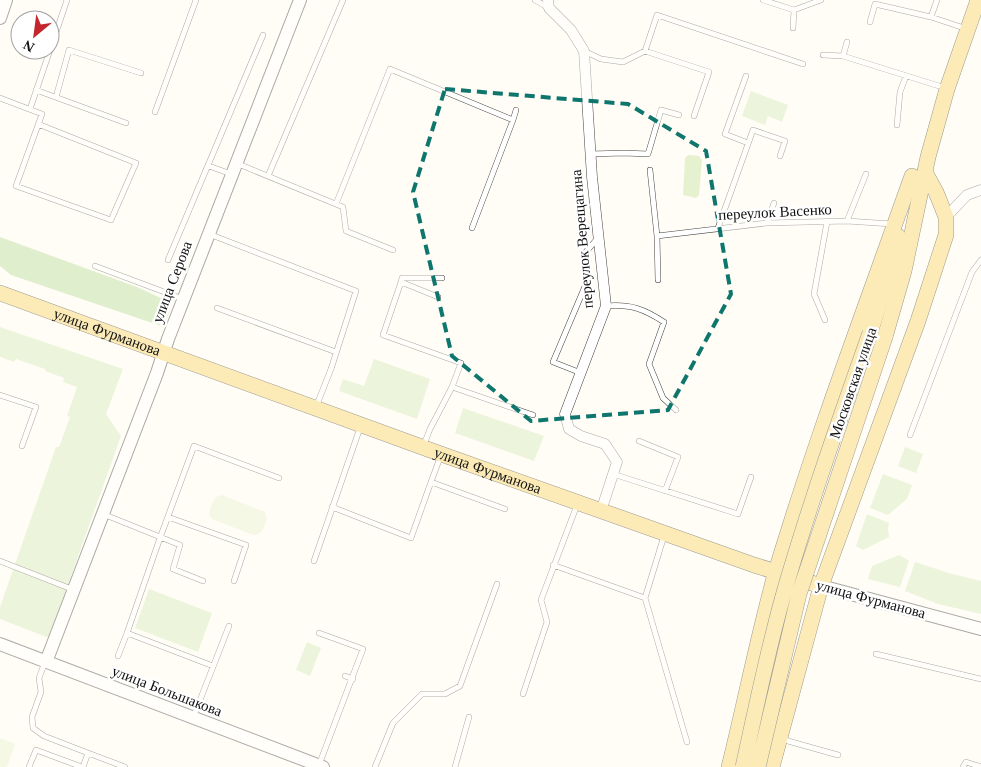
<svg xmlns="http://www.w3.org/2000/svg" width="981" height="767" viewBox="0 0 981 767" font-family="'Times New Roman',serif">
  <rect width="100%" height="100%" fill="#fffdf5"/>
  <path fill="#d5ebbd" d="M751 91 788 105 782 122 768 116 765 125 742 116Z
    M0 327 123 369 106 414 121 436 49 638 0 619V607L56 447H59L70 417 67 416 77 387 63 382 64 378 45 371V369L16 359 14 362 0 357Z
    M374 359 430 379 417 419 339 391 343 379 364 386Z
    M463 408 544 436 534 461 455 433Z
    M905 447 923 454 916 473 898 466Z
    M883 474 912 485 907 499 888 515 870 508Z
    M867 514 889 523 888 529 889 537 863 550 856 546Z
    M899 555 909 561 900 587 868 579 872 566Z
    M915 562 952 574 981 581V614L938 604 905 591Z
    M149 589 212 613 198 652 135 628Z
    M307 642 321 648 310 676 296 670Z"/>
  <path fill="#b9dc9c" d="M0 237 137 287 165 300 170 309 164 327 11 275 0 266Z"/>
  <path fill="#e6f2cf" d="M688 155 699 156 702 160 699 195 696 198 683 195 685 158Z
    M222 495 265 512 267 519C264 527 263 535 253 535L212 519 209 514C211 506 213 496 222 495Z
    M0 738 15 744 7 767H0Z"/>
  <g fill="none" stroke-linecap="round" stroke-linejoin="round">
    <defs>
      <path id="service" d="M535 0 549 8
        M763 0 794 10 821 0
        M931 17 937 0
        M870 22 875 4 931 17 967 29
        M793 28 794 10
        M847 42 843 56 939 86
        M584 51 601 59 623 62 645 51 709 72 694 116
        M645 51 657 15 803 64
        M823 55 843 56
        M746 76 725 134 748 143
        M36 90 126 123
        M56 97 69 50 141 73
        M0 98 42 114 16 186 111 220 136 163 38 124
        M30 109 67 0
        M155 112 196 0
        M897 125 900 92 906 76
        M591 154 624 153 648 154 661 110 679 115
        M236 163 343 207 346 231 393 250
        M209 166 231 174
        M650 170 657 236 658 280
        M268 176 343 0
        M336 204 390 69 513 120 516 110
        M847 221 866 174
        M767 223 774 203
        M472 228 513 120
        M718 228 753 130 785 141 780 156
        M209 234 356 291 331 369 316 407
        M657 236 767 223 847 221 892 224
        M168 260 263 35
        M95 266 183 299
        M401 282 402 278H442
        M438 297 401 282 383 335 461 363 452 387
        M606 306C631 304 644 309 664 322L649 364 663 398 676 410
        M217 308 336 352
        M825 320 814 294 827 222
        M581 373 553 362 586 284 584 254 598 238
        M0 395 36 407 22 446
        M910 435 972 272 981 260
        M639 441 678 457 665 491
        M423 447 430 429 452 387 533 415
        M441 455 431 482 505 509
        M613 474 738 514 751 477
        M332 507 411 538 431 482
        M103 514 180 545 173 569 203 581
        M168 517 246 545 234 581
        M664 536 645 598 687 742
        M0 561 74 590
        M314 561 361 425
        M553 565 645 598
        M319 633 363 649 319 765
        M876 654 981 679
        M118 656 127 633
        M45 662 39 678 41 692 32 717 33 728 44 736 88 753
        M213 666 127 633 160 538 194 446 279 478
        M345 676 353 679
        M523 694 547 622 541 600 577 505
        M193 718 229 626
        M782 737 788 741 838 755
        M29 767 36 750 82 767
        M83 767 88 753 125 767
        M375 767 393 723 422 694H445L460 686 497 584
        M455 767 469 717
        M963 767 966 762 981 767"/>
      <path id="minor" d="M548 0 549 8 571 30 584 51 592 177 606 306 565 414 569 429 581 436 605 444 617 462 601 511
        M946 217 967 195 981 190"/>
      <path id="tertiary" d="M0 18 6 0
        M821 586 981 629
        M0 644 323 767
        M46 662 157 373 168 339 300 0"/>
      <g id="primary">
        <path id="s1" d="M0 293 441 454 754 565 821 586"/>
        <path d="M870 333 891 268 898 236"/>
        <path d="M885 337 904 271 928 157 947 89 978 0"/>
        <path d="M729 767C745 703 758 635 776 571 816 438 865 308 912 176"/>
        <path d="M772 767 821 586 918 321 946 235V217L936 192 925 172"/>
      </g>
    </defs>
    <use href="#service" stroke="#444" stroke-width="6"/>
    <use href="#minor" stroke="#444" stroke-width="11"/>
    <use href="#tertiary" stroke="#444" stroke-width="14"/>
    <use href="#primary" stroke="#222" stroke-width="16"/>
    <use href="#service" stroke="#fff" stroke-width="5"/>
    <use href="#minor" stroke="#fff" stroke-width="10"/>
    <use href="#tertiary" stroke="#fff" stroke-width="12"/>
    <use href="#primary" stroke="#f9d66b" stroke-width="15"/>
    <defs>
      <path id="primary-bridge" d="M743 767C756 708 768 648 785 589 810 503 840 418 870 333
        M758 767 799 594 885 337"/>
    </defs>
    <use href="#primary-bridge" stroke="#222" stroke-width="16" stroke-linecap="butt"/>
    <use href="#primary-bridge" stroke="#f9d66b" stroke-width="15"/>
  </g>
  <path d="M0 0H981V767H0ZM445 89 628 104 706 151 731 294 668 410 531 421 452 356 413 192Z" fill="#fffdf5" fill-opacity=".55" fill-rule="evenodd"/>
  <path fill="none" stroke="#0f766e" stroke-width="4" stroke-dasharray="10 6" stroke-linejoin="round" d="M445 89 628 104 706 151 731 294 668 410 531 421 452 356 413 192Z"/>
  <g text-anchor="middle" stroke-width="5" stroke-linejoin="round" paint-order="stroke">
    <g font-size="15" fill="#111" stroke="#fff">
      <text transform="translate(775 212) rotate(-3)" y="5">переулок Васенко</text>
      <text transform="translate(582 239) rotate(-95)" y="5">переулок Верещагина</text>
      <text transform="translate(172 282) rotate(-69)" y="5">улица Серова</text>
      <text dy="5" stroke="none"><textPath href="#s1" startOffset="114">улица Фурманова</textPath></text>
      <text transform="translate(853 383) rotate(-71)" y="5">Московская улица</text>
      <text dy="5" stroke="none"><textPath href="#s1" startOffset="519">улица Фурманова</textPath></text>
      <text transform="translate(871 599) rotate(15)" y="5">улица Фурманова</text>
      <text transform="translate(167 691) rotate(21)" y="5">улица Большакова</text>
    </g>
  </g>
  <g transform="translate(35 35) rotate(209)"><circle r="24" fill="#ffffff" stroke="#a0a0a0"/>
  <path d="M0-4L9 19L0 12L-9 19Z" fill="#c4262e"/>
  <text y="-8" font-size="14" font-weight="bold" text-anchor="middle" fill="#111111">N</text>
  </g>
</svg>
